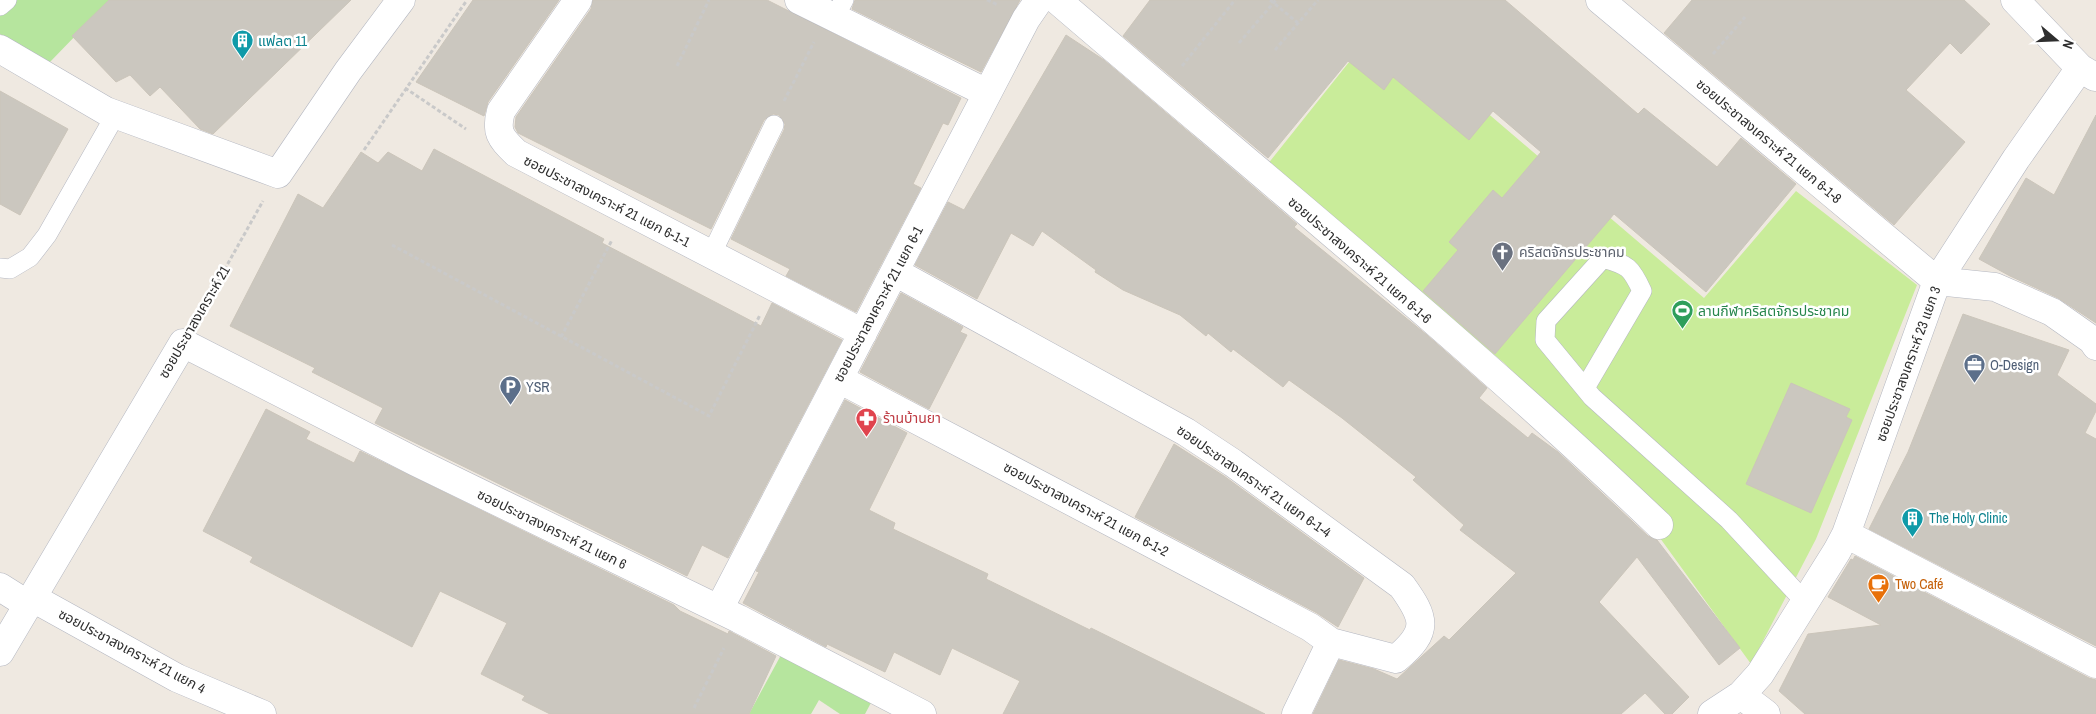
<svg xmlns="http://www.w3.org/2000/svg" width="2096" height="714" viewBox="0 0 2096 714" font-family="'Archivo Narrow','Noto Sans Thai',sans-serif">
  <rect width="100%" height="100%" fill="#efe9e1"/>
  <path fill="#b6e59e" d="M0 0H110L50 62 0 34Z
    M781 655 873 699 865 714H840L819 700 811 714H749Z"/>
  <path fill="#c9ec9a" d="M1381 22 1704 298 1796 191 1917 285 1816 539 1751 664 1660 538 1671 522 1503 362 1267 165Z"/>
  <path fill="#cbc7bf" stroke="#cbc5ba" d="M109 0H351L213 134 200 129 160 87 150 96 130 75 116 82 72 36Z
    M473 0H559L488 102 484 116 416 82Z
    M593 0H767L961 98 948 125 943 123 913 184 921 188 856 312 786 276 790 269 731 239 784 130 785 124 779 115 773 114 764 120 711 229 518 133 515 127 516 117 591 9Z
    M855 0H1020L981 72 852 9Z
    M1150 0H1505L1638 114 1644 108 1717 167 1741 138 1796 184 1706 292 1614 214 1495 354 1423 291 1458 250 1449 242 1493 190 1502 198 1541 152 1493 111 1469 140 1393 77 1384 90 1348 61 1268 158 1123 36Z
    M1692 0H1964L1990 24 1961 54 1950 43 1906 90 1965 142 1894 225 1664 33Z
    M1066 35 1104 60 1297 224 1294 227 1427 335 1487 388 1479 398 1528 438 1532 433 1558 452 1648 536 1657 540 1740 648 1719 665 1637 557 1599 602 1689 697 1672 714H1665L1645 693 1621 714H1313L1339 660 1374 669 1397 679 1444 636 1449 640 1516 573 1460 530 1464 525 1413 480 1416 477 1342 418 1289 380 1283 387 1233 349 1231 352 1208 333 1206 336 1180 315 1123 290 1095 272 1096 270 1042 231 1033 246 1011 233 977 299 915 265 948 202 964 210Z
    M0 91 68 129 20 215 0 204Z
    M2096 115V323L2058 298 2010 276 1979 259 2026 178 2054 195Z
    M434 149 604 239 602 243 761 326 772 303 842 340 728 558 702 545 687 576 375 423 383 408 312 372 315 368 230 326 298 194 323 208 361 152 378 163 388 152 422 171Z
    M901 293 963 327 960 332 967 335 929 409 860 372Z
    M1963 314 2069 350 2057 375 2096 404V411L2085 433 2096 439V646L1869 529 1908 452Z
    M1791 383 1850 409 1846 417 1852 420 1811 513 1746 484Z
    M845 400 907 433 869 510 895 523 893 529 988 574 986 579 1090 630 1091 628 1265 714H1003L1020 681 952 648 940 675 894 652 885 672 827 644 826 647 743 603 759 572 756 571Z
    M266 409 310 432 306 439 354 463 360 451 674 605 680 611 728 634 729 631 776 656 749 714H550L522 700 525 696 481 674 507 623 440 591 412 647 250 562 253 557 203 531Z
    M1174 444 1224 476 1364 578 1338 627 1317 613 1135 517Z
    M1855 556 2089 678 2096 680V714H1805L1779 691 1808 634 1881 625 1828 597 1851 559 1853 560Z"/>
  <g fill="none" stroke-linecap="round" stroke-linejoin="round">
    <defs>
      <path id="service" d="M0 6 7 0
        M834 18 844 0
        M711 255 774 125
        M0 268 10 269 30 257 47 235 116 114
        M1585 388 1642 291C1631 267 1628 265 1603 258L1546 321 1545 340 1592 397 1729 520 1806 603"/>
      <path id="minor" d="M578 0 501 111C495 133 501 138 516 153L863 333
        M799 0 987 93
        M1057 0C1259 173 1466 341 1659 525
        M1600 0 1937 281 1995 287 2052 312 2092 340 2096 346
        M2015 0 2080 68 2095 77
        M0 49 106 111 278 174 348 71 401 0
        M895 272 1186 432 1233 463 1402 586C1425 618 1430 631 1396 659L1331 642 1296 714
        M839 379 1310 627 1331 642
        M1846 534 2096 664
        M0 587 27 604
        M31 597 177 678 262 714
        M719 609 1026 19 1039 0
        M0 652 183 343 416 462 739 619 922 714
        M1741 695 1766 714
        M1712 714 1741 695 1760 674 1837 551 1846 534 1937 281 2016 159 2080 68"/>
    </defs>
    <use href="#service" stroke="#b4b7c1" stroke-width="20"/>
    <use href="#minor" stroke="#b4b7c1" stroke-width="29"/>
    <path stroke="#c9c9c9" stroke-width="3" stroke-dasharray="4 2.5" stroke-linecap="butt" d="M987 0 998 5
      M1270 0 1298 23
      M1239 43 1276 0
      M1275 50 1318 0
      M1713 54 1745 17
      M677 66 709 0
      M1182 66 1235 0
      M405 88 466 129
      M784 101 814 42
      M364 150 467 0
      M392 245 709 416 760 315
      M199 315 263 201
      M561 337 612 240
      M694 708 724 648"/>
    <use href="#service" stroke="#fff" stroke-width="19"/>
    <use href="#minor" stroke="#fff" stroke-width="28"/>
  </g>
  <defs>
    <symbol id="building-pin" viewBox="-11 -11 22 30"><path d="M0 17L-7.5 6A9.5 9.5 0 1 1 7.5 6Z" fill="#0f9aa8" stroke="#fff"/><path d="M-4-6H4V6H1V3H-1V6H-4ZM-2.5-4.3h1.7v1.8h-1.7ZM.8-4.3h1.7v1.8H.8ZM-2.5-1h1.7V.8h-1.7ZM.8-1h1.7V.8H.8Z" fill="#fff"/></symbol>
    <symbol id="church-pin" viewBox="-11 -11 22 30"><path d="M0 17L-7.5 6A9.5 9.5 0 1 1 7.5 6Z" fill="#6b7280" stroke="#fff"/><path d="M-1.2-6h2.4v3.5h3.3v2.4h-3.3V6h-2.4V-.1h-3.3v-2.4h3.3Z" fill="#fff"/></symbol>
    <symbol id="stadium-pin" viewBox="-11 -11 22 30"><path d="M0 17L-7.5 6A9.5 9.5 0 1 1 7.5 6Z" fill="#2e9e5b" stroke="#fff"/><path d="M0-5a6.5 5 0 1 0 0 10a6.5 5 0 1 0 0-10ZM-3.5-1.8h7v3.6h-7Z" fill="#fff"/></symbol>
    <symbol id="office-pin" viewBox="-11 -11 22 30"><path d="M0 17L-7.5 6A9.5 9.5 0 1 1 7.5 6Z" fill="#5c6f8a" stroke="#fff"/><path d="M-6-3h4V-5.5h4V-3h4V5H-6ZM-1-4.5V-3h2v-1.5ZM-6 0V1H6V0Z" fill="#fff"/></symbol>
    <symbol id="parking-pin" viewBox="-11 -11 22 30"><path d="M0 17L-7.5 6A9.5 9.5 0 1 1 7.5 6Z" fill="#5c6f8a" stroke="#fff"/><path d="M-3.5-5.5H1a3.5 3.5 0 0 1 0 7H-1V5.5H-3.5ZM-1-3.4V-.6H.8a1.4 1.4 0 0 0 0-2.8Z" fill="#fff"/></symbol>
    <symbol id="pharmacy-pin" viewBox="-11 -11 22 30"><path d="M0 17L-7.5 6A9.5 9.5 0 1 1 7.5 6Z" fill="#e0444e" stroke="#fff"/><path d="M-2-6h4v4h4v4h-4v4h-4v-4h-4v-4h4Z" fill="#fff"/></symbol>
    <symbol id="cafe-pin" viewBox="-11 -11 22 30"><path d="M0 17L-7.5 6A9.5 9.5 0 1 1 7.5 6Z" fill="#e8710a" stroke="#fff"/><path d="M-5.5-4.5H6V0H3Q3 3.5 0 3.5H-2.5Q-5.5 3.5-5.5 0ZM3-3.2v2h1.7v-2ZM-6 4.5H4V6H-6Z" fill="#fff"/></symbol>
  </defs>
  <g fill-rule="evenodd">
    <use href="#building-pin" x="230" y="28" width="25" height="34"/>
    <use href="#church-pin" x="1490" y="240" width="25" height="34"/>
    <use href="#stadium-pin" x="1670" y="298" width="25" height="34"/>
    <use href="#office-pin" x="1962" y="352" width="25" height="34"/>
    <use href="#parking-pin" x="498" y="374" width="25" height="34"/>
    <use href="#pharmacy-pin" x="854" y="406" width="25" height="34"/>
    <use href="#building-pin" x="1900" y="506" width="25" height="34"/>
    <use href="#cafe-pin" x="1866" y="572" width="25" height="34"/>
  </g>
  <g text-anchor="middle" stroke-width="5" stroke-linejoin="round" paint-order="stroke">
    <g font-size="14" fill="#0d838f" stroke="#fff" text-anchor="start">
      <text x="258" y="46">แฟลต 11</text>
      <text x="1929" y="523">The Holy Clinic</text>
    </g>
    <g font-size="14" fill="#2e2e2e" stroke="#fff">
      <text transform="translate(1769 141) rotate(40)" y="5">ซอยประชาสงเคราะห์ 21 แยก 6-1-8</text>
      <text transform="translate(607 201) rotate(27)" y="5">ซอยประชาสงเคราะห์ 21 แยก 6-1-1</text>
      <text transform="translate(1360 260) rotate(41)" y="5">ซอยประชาสงเคราะห์ 21 แยก 6-1-6</text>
      <text transform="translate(878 304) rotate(-62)" y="5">ซอยประชาสงเคราะห์ 21 แยก 6-1</text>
      <text transform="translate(194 322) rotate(-60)" y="5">ซอยประชาสงเคราะห์ 21</text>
      <text transform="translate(1908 364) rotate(-70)" y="5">ซอยประชาสงเคราะห์ 23 แยก 3</text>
      <text transform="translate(1254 481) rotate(35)" y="5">ซอยประชาสงเคราะห์ 21 แยก 6-1-4</text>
      <text transform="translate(1086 509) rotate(28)" y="5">ซอยประชาสงเคราะห์ 21 แยก 6-1-2</text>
      <text transform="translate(552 529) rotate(26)" y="5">ซอยประชาสงเคราะห์ 21 แยก 6</text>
      <text transform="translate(132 651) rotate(28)" y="5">ซอยประชาสงเคราะห์ 21 แยก 4</text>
    </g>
    <g font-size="14" fill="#5b616d" stroke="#fff" text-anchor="start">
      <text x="1519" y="257">คริสตจักรประชาคม</text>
    </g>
    <g font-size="14" fill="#27864d" stroke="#fff" text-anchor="start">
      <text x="1698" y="316">ลานกีฬาคริสตจักรประชาคม</text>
    </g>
    <g font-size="14" fill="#4e5e75" stroke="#fff" text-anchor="start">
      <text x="1990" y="370">O-Design</text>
      <text x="526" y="392">YSR</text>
    </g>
    <g font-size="14" fill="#be3a42" stroke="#fff" text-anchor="start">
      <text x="883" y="423">ร้านบ้านยา</text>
    </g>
    <g font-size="14" fill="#c56008" stroke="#fff" text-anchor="start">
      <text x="1895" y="589">Two Café</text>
    </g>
  </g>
  <g transform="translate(2056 40) rotate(109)" stroke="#ffffff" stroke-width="4" paint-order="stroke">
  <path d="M0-4L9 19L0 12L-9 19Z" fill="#2e2e2e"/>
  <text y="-8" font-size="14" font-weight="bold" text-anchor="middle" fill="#2e2e2e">N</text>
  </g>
</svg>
